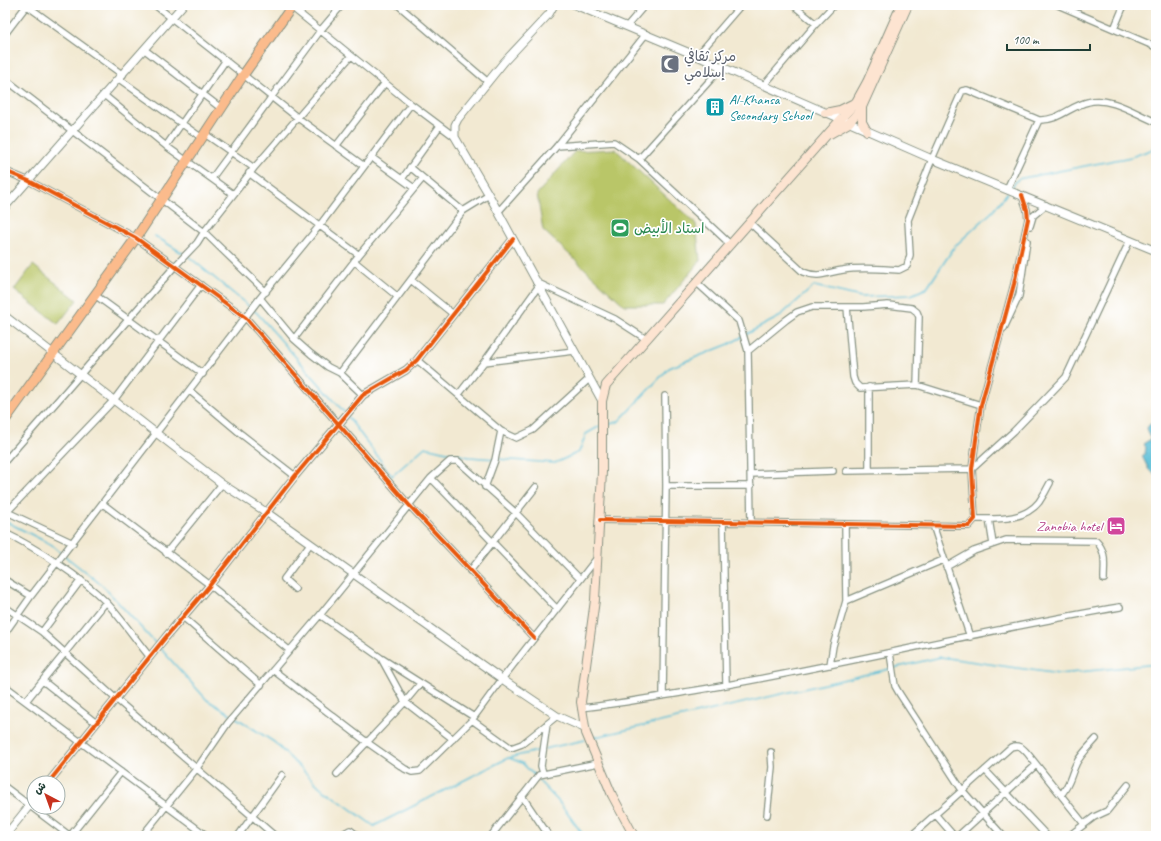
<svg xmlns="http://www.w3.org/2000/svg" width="1161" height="841" viewBox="0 0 1161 841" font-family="Caveat,'Playpen Sans Arabic',sans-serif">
  <rect width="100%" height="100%" fill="#fff"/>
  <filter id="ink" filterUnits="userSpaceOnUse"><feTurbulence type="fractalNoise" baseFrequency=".025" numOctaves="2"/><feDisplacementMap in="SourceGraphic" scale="8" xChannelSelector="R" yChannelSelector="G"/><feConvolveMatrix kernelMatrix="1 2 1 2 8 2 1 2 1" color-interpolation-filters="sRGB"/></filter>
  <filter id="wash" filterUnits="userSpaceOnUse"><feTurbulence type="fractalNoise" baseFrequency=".012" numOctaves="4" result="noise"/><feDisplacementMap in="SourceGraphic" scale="16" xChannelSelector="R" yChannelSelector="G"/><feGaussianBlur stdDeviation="0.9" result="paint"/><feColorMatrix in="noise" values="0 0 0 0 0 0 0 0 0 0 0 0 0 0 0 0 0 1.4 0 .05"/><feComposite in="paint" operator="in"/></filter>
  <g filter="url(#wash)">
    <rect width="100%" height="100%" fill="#f2e9d2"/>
    <path fill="#b9c668" stroke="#6c824e" d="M615 149 696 224 700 261 663 305H624L543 230 537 194 575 151Z
      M33 265 77 300 58 324 14 290Z"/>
    <path fill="#59bed7" stroke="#3c7e86" d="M1150 424 1156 425V475L1149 470 1142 456 1145 454 1146 447 1143 444 1151 439 1147 428Z"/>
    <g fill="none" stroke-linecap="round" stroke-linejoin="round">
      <path stroke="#59bed7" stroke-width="1.5" d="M1010 189 1018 179 1131 157 1156 148
        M155 236 184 254
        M188 256 257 313 344 412
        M745 335 779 317 814 286 861 297 911 295 927 288 955 246 993 211 1008 192
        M348 417 392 476 425 447 469 457 555 463 579 452 586 434 600 426
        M605 425 618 422 669 368 729 344 742 337
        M5 521 52 545 62 554
        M65 556 103 586 157 645
        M160 648 207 700 232 715
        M235 717 274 742 320 787 374 826 508 758 541 750
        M591 738 941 657 1059 674 1156 664
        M544 749 585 740
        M509 758 522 763 536 777
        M538 780 559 802 584 836"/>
    </g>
  </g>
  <g filter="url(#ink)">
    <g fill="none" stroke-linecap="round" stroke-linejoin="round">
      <defs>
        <path id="minor" d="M26 5 123 75
          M155 5 298 118 364 166
          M289 5 411 104 455 137
          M398 5 488 82
          M1058 5 1156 47
          M816 24 834 5
          M627 26 645 5
          M1114 29 1124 5
          M5 34 27 5
          M145 50 222 109
          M697 56 741 5
          M722 67 639 159 730 244
          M5 79 204 232 266 292
          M119 79 202 138
          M764 85 816 24 793 5
          M104 95 166 146 233 194
          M205 134 254 168
          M166 146 226 60
          M336 146 385 83
          M557 146 614 142 639 159
          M371 157 414 188
          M410 167 463 211
          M5 171 29 181 136 238 246 318 409 505 534 638
          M249 173 359 255
          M212 178 320 31 342 5
          M402 179 439 127
          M1007 189 1039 120
          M498 212 557 146 646 34
          M749 222 803 272C820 279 827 272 843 270 861 267 881 269 899 270L907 266 910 255 908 220 932 159 962 91 967 90 1039 120C1059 121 1070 106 1088 102 1110 96 1136 114 1156 122
          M1030 226 1033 216 1046 205
          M354 261 398 297
          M411 280 453 314
          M536 282 615 319 646 339
          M696 282 739 321 748 351 751 522
          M538 287 484 362 574 351
          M95 295 203 374
          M260 298 294 339 311 354 328 367 340 373 363 395
          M847 307 853 377 855 383 860 388 917 385 981 405
          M1004 328 1019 296 1027 241
          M294 339 359 255 423 178
          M748 351 786 320 797 312 812 307H863L888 305 912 308 917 312 919 317 917 385
          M417 360 501 431 516 438 533 430 589 379
          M340 373 463 211 489 195
          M190 391 241 434 295 476
          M459 394 484 362
          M5 461 175 266 197 243 204 232 254 168 351 56
          M869 470V387
          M846 471 972 469 1014 431 1066 377 1130 240
          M751 474 833 471
          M431 478 557 609
          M666 486H751
          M485 487 495 460 501 431
          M103 504 210 585 289 650
          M5 511 73 543
          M7 512 114 400 201 285
          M975 519C997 519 1024 521 1039 502 1043 496 1047 489 1050 483
          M989 519 993 544
          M600 520 969 526 975 519 972 469 978 425 981 405 1014 284 1028 219 1027 210 1022 195
          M723 522 726 685
          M933 525 970 637
          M5 533C37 548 81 577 106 602 122 619 135 639 150 657
          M166 553 222 484
          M946 567 974 551 1006 540 1096 541C1107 552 1104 564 1104 579
          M470 571 536 487
          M5 580 31 596
          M295 589 284 579 310 544
          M846 601 943 560
          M5 607 42 632 116 699 275 836
          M320 615 381 658 474 717
          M183 617 261 685
          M42 632 81 580
          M5 633 31 596 260 298 320 225 411 104
          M890 653 895 686 899 693 962 790 1003 836
          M382 660 405 702 453 739
          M830 665 833 646 846 601 845 524
          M273 670 368 743 405 769 412 772 420 771 472 720 502 679 597 558
          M43 681 96 723
          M5 686 207 836
          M663 695 666 486 665 396
          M26 701 106 602
          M581 708C618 704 655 697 692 691 836 667 977 631 1120 607
          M472 720 511 748 522 744 557 716
          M985 770 1047 836
          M543 773 541 766 547 724
          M337 774 405 702 420 684
          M5 787 70 836
          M1061 795C1071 783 1070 776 1076 764 1080 755 1089 747 1096 739
          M522 796 549 836
          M935 814 954 836
          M767 815 772 767 771 752
          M70 836 121 772
          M142 836 197 768 228 723 320 615 431 478 450 461H458L516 513 580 579
          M238 836 282 775
          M339 836 350 830 358 836
          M491 836 539 775 598 763
          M911 836 1011 747C1019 744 1022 747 1028 754L1084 824
          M958 836 1036 765
          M1069 836 1094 817 1107 811 1128 785"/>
        <path id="tertiary" d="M554 5 549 14 504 62 458 119 455 125V137L489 195 602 401
          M575 5 697 56 932 159 1156 251
          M5 207 183 5
          M5 316 222 484 266 512 502 679 557 716 584 728
          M48 783 165 638 210 585 295 476 363 395 406 370 417 360 513 239
          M5 836 34 800"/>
        <path id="secondary" d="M862 107V122L867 131
          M825 113 840 110 852 104
          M830 134 849 123 862 107 908 5
          M634 836 612 795 586 733 581 702 595 600 602 472V401L606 385 856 102 867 82 901 5"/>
        <path id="primary" d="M5 420 136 238 244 74 293 5"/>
      </defs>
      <use href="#minor" stroke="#889383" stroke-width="8"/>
      <use href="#tertiary" stroke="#889383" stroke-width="9"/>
      <use href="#secondary" stroke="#889383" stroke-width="10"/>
      <use href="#primary" stroke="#889383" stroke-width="11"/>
      <use href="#minor" stroke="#fff" stroke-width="5.5"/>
      <use href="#tertiary" stroke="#fff" stroke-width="7"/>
      <use href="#secondary" stroke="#fde4d1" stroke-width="8"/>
      <use href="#primary" stroke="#fbbb8c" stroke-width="9"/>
      <defs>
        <path id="cycleway" d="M5 171 29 181 136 238 246 318 409 505 534 638
          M600 520 969 526 975 519 972 469 978 425 981 405 1014 284 1028 219 1027 210 1022 195
          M48 783 165 638 210 585 295 476 363 395 406 370 417 360 513 239"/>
      </defs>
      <use href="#cycleway" stroke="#fff" stroke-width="6"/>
      <use href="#cycleway" stroke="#e8590c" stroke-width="4"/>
    </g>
  </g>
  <defs>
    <symbol id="mosque-square" viewBox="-11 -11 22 22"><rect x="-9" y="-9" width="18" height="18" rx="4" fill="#6b7280" stroke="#fff"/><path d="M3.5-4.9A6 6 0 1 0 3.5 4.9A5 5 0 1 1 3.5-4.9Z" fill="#fff"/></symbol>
    <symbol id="building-square" viewBox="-11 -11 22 22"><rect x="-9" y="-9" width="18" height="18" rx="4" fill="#0f9aa8" stroke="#fff"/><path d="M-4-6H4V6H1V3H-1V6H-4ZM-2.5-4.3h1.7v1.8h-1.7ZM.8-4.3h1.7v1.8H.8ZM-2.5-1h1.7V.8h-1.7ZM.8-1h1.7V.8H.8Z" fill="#fff"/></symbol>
    <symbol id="stadium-square" viewBox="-11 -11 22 22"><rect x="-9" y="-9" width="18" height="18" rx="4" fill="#2e9e5b" stroke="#fff"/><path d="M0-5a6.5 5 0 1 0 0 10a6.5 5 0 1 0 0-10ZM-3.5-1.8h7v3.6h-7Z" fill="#fff"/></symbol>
    <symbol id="hotel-square" viewBox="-11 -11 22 22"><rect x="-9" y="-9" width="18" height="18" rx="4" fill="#d1479c" stroke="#fff"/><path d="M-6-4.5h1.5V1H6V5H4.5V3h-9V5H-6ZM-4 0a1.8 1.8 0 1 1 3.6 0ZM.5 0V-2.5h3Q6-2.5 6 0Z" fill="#fff"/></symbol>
  </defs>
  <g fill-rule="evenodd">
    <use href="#mosque-square" x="659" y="53" width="22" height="22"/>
    <use href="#building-square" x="704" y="96" width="22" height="22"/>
    <use href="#stadium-square" x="609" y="217" width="22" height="22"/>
    <use href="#hotel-square" x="1105" y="515" width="22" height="22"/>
  </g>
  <g text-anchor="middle" stroke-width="3.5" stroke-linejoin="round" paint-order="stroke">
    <g font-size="14" fill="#5b616d" stroke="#fff" text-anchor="start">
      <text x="684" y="61">مركز ثقافي<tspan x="684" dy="16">إسلامي</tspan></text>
    </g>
    <g font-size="14" fill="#0d838f" stroke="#fff" text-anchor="start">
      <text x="729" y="104">Al-Khansa<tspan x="729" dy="16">Secondary School</tspan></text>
    </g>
    <g font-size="14" fill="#27864d" stroke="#fff" text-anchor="start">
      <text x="634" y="233">استاد الأبيض</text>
    </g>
    <g font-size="14" fill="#b23c85" stroke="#fff" text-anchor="end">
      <text x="1102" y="531">Zanobia hotel</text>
    </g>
  </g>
  <rect width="1161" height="841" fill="none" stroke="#fff" stroke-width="20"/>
  <g transform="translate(46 795) rotate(319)"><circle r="19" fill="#ffffff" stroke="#a5b1ae"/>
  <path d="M0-3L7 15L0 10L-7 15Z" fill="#c8321e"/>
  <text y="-6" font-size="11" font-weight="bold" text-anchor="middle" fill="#1f3d34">ش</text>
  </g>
  <path d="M1007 44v6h83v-6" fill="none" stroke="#1f3d34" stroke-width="2"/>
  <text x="1013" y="44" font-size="12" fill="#1f3d34" stroke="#ffffff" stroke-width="3" paint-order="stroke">100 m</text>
</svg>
